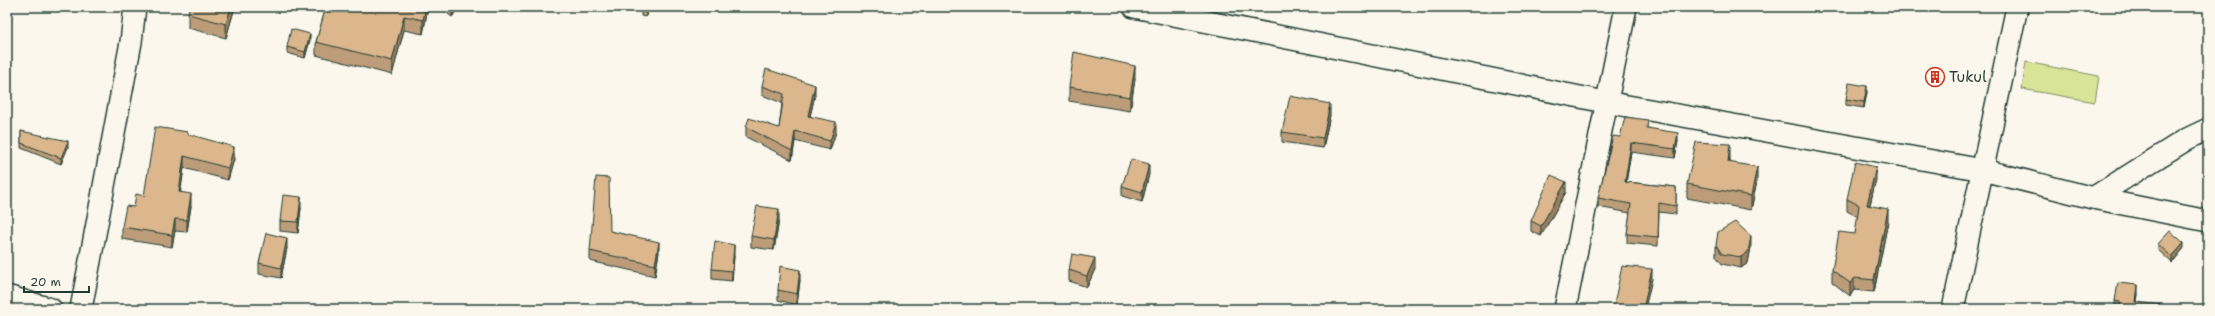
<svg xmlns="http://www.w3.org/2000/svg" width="2215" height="316" viewBox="0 0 2215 316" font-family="'Shantell Sans',sans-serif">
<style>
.green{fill:#d8e497;stroke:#7c9066}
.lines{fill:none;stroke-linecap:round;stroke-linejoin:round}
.street-casing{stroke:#1f3d34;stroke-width:24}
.street{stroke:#fbf7ec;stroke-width:21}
.wall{fill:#bd9d79;stroke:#1f3d34}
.shaded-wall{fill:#9a8063;stroke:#1f3d34}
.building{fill:#dcb78d;stroke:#1f3d34}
.labels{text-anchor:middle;stroke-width:3;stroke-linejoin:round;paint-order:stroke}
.poi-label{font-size:15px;fill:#1f3d34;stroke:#fbf7ec;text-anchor:start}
</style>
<rect width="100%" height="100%" fill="#fbf7ec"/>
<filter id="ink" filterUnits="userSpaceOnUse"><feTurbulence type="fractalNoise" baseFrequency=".025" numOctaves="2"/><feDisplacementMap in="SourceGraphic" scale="8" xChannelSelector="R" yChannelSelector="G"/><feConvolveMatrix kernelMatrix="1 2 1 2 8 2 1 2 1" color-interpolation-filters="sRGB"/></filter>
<g filter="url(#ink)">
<path class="green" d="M 2026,62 L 2099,76 L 2095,102 L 2022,89 Z"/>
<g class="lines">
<defs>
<g id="street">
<path d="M 1134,7 L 1605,102 L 1983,170 L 2093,198 L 2208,221"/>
<path d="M 2093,198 L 2187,139 L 2208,129"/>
<path d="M 7,296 L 51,309"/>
<path d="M 81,309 L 131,42 L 135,7"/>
<path d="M 1565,309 L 1626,7"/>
<path d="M 1953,309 L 2017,7"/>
</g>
</defs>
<use href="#street" class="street-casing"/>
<use href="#street" class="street"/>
</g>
<g class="wall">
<path d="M 235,7 L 226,38 L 188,28 L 188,14 Z"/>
<path d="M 326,7 L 428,7 L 423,34 L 404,30 L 392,75 L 316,55 L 316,42 Z"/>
<path d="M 439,7 L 459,7 L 452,17 Z"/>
<path d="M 641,7 L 648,7 L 646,17 L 641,16 Z"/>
<path d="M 310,40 L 305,58 L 287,53 L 287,47 Z"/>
<path d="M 1135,79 L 1130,111 L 1069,101 L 1069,87 Z"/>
<path d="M 762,86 L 815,95 L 810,116 L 836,132 L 830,150 L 795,141 L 792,160 L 746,137 L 746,127 L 779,128 L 782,103 L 762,95 Z"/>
<path d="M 1867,92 L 1864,108 L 1846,105 L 1846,99 Z"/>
<path d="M 1330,115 L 1323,148 L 1282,142 L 1282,132 Z"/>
<path d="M 1648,128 L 1678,141 L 1675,158 L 1631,152 L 1626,182 L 1676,187 L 1676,214 L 1659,212 L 1658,246 L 1627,243 L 1627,234 L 1630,213 L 1598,207 L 1598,198 L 1620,137 Z"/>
<path d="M 21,131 L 68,147 L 61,164 L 21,148 Z"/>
<path d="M 188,134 L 234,159 L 228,180 L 184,168 L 180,192 L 191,206 L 187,232 L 175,231 L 172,247 L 122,239 L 122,227 L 134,207 L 144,196 Z"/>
<path d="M 1730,158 L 1730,162 L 1757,181 L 1751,210 L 1687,198 L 1687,184 Z"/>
<path d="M 1149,174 L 1142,202 L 1122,196 L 1122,186 Z"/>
<path d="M 1876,179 L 1870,205 L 1888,221 L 1874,292 L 1854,290 L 1850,296 L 1832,282 L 1832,270 L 1855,234 L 1858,217 L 1847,211 L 1847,199 Z"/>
<path d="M 1566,192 L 1541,236 L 1531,231 L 1531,221 Z"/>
<path d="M 301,208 L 298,233 L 280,231 L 280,221 Z"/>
<path d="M 779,220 L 774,250 L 751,247 L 751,236 Z"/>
<path d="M 610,231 L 659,252 L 655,276 L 590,261 L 590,251 Z"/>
<path d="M 2158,244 L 2184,248 L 2172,263 L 2158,250 Z"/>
<path d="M 1716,245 L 1751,247 L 1748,263 L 1741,268 L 1722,264 L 1716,256 Z"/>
<path d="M 287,248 L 281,278 L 259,274 L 259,263 Z"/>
<path d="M 734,256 L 732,281 L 712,279 L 712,269 Z"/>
<path d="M 1095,269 L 1087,287 L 1069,281 L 1069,270 Z"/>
<path d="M 800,280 L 797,305 L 778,300 L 778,290 Z"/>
<path d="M 2138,294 L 2137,302 L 2163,309 L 2115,309 L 2115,301 Z"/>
</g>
<g class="shaded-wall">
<path d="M 231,7 L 235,7 L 226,38 L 226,24 Z"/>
<path d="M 426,7 L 428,7 L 423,34 L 423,20 Z"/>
<path d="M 455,7 L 459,7 L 452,17 L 452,11 Z"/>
<path d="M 646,7 L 648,7 L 646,17 Z"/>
<path d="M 404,16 L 404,30 L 392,75 L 392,61 Z"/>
<path d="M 310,34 L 310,40 L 305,58 L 305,52 Z"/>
<path d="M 1135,66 L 1135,79 L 1130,111 L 1130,97 Z"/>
<path d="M 815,85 L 815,95 L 808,125 L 808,116 Z"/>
<path d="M 1867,86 L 1867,92 L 1864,108 L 1864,102 Z"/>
<path d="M 1330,104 L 1330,115 L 1323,148 L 1323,138 Z"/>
<path d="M 836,122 L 836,132 L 830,150 L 830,141 Z"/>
<path d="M 795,131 L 795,141 L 792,160 L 792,151 Z"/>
<path d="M 1678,133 L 1678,141 L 1675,158 L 1675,149 Z"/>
<path d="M 68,141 L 68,147 L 61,164 L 61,158 Z"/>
<path d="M 1631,143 L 1631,152 L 1625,190 L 1625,182 Z"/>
<path d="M 1730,144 L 1730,158 L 1728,176 L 1728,162 Z"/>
<path d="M 234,147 L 234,159 L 228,180 L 228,168 Z"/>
<path d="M 184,156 L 184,168 L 179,204 L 179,192 Z"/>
<path d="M 1149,164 L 1149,174 L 1142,202 L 1142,192 Z"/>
<path d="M 1757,167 L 1757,181 L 1751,210 L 1751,196 Z"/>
<path d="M 1876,167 L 1876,179 L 1867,217 L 1867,205 Z"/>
<path d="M 1566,182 L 1566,192 L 1541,236 L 1541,226 Z"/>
<path d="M 191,194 L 191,206 L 187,232 L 187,220 Z"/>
<path d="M 301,197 L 301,208 L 298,233 L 298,222 Z"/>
<path d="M 779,209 L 779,220 L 774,250 L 774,240 Z"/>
<path d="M 1888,209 L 1888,221 L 1874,292 L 1874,280 Z"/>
<path d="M 175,219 L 175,231 L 172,247 L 172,235 Z"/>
<path d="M 1751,236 L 1751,247 L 1748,263 L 1741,268 L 1741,257 Z"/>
<path d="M 287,238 L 287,248 L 281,278 L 281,268 Z"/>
<path d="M 659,242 L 659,252 L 655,276 L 655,265 Z"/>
<path d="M 2184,243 L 2184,248 L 2172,263 L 2172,257 Z"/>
<path d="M 734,245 L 734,256 L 732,281 L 732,271 Z"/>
<path d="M 1095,258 L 1095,269 L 1087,287 L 1087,276 Z"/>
<path d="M 1652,269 L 1652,279 L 1645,309 L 1643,309 Z"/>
<path d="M 800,270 L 800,280 L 797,305 L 797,294 Z"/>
<path d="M 1854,278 L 1854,290 L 1850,296 L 1850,283 Z"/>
<path d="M 2138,285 L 2138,294 L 2136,309 L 2136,302 Z"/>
</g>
<g class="building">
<path d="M 189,7 L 231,7 L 226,24 L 188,14 Z"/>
<path d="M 326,7 L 426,7 L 423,20 L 404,16 L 392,61 L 316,42 Z"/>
<path d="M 446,7 L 455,7 L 452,11 Z"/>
<path d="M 291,29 L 310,34 L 305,52 L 287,47 Z"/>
<path d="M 1074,52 L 1135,66 L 1130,97 L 1069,87 Z"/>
<path d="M 766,69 L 815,85 L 808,116 L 836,122 L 830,141 L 795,131 L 792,151 L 746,127 L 749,118 L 779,128 L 784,94 L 762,86 Z"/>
<path d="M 1849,83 L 1867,86 L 1864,102 L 1846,99 Z"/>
<path d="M 1290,96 L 1330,104 L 1323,138 L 1282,132 Z"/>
<path d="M 1625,117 L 1648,120 L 1647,128 L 1678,133 L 1675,149 L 1631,143 L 1625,182 L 1676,187 L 1676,206 L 1659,203 L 1658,237 L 1627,234 L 1631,204 L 1598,198 L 1613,136 L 1620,137 Z"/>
<path d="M 155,127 L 188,132 L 188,134 L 234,147 L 228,168 L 184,156 L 179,192 L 191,194 L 187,220 L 175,219 L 172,235 L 122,227 L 126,206 L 134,207 L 136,194 L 144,196 Z"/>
<path d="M 21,131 L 68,141 L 61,158 L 21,143 Z"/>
<path d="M 1696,142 L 1730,144 L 1728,162 L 1757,167 L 1751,196 L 1687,184 Z"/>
<path d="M 1131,159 L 1149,164 L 1142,192 L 1122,186 Z"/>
<path d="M 1855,162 L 1876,167 L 1867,205 L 1888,209 L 1874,280 L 1854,278 L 1850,283 L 1832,270 L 1839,232 L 1855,234 L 1859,205 L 1847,199 Z"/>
<path d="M 1551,175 L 1566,182 L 1541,226 L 1531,221 Z"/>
<path d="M 596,177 L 609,178 L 610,231 L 659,242 L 655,265 L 590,251 Z"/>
<path d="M 283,195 L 301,197 L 298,222 L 280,221 Z"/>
<path d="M 757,206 L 779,209 L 774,240 L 751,236 Z"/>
<path d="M 1735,222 L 1751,236 L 1748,252 L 1741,257 L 1722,254 L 1716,245 L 1718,232 Z"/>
<path d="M 2170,231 L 2184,243 L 2172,257 L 2158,244 Z"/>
<path d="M 266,233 L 287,238 L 281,268 L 259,263 Z"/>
<path d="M 715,241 L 734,245 L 732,271 L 712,269 Z"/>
<path d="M 1072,254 L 1095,258 L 1087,276 L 1069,270 Z"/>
<path d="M 780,266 L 800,270 L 797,294 L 778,290 Z"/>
<path d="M 1622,266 L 1652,269 L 1643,309 L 1613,309 Z"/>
<path d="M 2118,283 L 2138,285 L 2136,302 L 2163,305 L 2162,309 L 2120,309 L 2120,302 L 2115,301 Z"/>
</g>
</g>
<defs>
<symbol id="building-ring" viewBox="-11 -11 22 22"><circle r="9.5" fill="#fbf7ec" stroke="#c8321e" stroke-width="1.5"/><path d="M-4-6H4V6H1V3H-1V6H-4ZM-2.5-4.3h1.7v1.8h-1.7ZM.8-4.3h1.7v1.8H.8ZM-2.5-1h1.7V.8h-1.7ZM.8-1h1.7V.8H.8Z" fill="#c8321e"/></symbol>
</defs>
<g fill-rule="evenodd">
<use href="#building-ring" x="1924" y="66" width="22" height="22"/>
</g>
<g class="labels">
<g class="poi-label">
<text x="1949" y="82">Tukul</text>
</g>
</g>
<rect width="2215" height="316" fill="none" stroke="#fbf7ec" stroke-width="24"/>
<rect x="12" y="12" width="2191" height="292" fill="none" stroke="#1f3d34" stroke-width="1.5" filter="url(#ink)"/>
<path d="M24 286v6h65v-6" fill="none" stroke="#1f3d34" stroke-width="2"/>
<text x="30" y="286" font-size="12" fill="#1f3d34" stroke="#fbf7ec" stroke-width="3" paint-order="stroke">20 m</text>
</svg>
